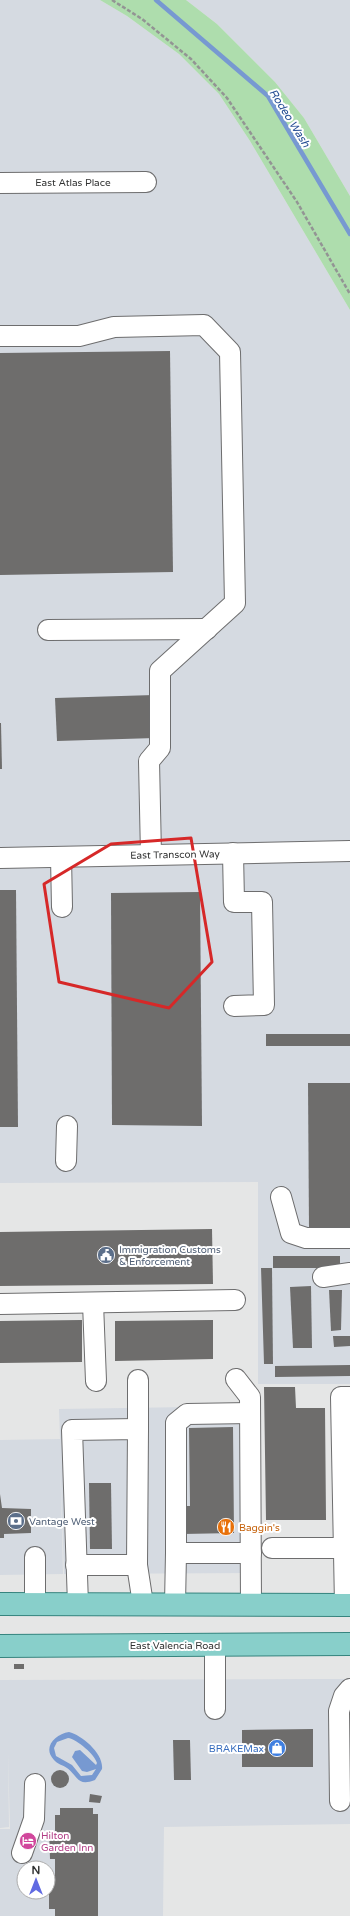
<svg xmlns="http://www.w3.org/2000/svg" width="350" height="1916" viewBox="0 0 350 1916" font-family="'Varela Round',sans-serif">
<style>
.built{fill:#d5dae1;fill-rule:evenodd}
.green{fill:#aeddad}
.water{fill:#7799d1;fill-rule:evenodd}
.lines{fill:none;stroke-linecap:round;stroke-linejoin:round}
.stream{stroke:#7799d1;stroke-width:4.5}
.building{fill:#6e6d6c}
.minor-casing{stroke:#6d6d6e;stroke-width:22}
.major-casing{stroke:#36847e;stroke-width:24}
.path{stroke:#939494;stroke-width:2.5;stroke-dasharray:4 2;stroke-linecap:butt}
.minor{stroke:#fff;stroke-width:20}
.major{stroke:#88cfca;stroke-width:22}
.marked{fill:none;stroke:#d62828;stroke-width:3;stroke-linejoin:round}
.labels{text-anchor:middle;stroke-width:4;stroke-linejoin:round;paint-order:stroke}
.street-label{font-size:10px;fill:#323333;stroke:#fff}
.service-label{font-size:10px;fill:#4e5e75;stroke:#fff;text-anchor:start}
.food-label{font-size:10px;fill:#c56008;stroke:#fff;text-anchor:start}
.shop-label{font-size:10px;fill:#366cbe;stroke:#fff;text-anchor:end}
.hotel-label{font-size:10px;fill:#b23c85;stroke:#fff;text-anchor:start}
.water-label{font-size:11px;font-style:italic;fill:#274f94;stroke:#fff}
</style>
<rect width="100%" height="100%" fill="#e5e6e6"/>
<g class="built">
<path d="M 0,0 L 100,0 L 127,16 L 179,54 L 219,94 L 250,141 L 350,310 L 350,1384 L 258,1384 L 258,1182 L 0,1183 Z"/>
<path d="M 186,0 L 350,0 L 350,196 L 304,118 L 275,82 L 217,24 Z"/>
<path d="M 260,1406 L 261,1573 L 64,1574 L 60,1454 L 63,1574 L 0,1575 L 0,1440 L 60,1439 L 59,1409 Z"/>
<path d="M 317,1679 L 350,1679 L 350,1824 L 164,1827 L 163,1916 L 0,1916 L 0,1829 L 10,1829 L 8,1752 L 9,1827 L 0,1828 L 0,1680 ZM 24,1868 L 48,1868 L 48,1892 L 24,1892 Z"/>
</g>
<path class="green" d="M 100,0 L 186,0 L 217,24 L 275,82 L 304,118 L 350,196 L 350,310 L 250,141 L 219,94 L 179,54 L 127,16 Z"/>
<path class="water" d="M 69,1732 C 82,1735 104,1754 102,1769 L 95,1780 C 77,1787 78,1776 67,1768 C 63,1765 57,1764 54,1760 C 42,1748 55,1734 69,1732 ZM 68,1738 C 77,1739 95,1755 97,1763 L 96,1765 L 80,1750 L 75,1751 L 72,1757 L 82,1771 L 87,1772 L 96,1769 L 92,1775 L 81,1776 L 72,1765 L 56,1756 L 54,1748 L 57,1742 Z"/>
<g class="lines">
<path class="stream" d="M 156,0 L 268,96 L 350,234"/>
</g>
<g class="building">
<path d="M 170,351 L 173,572 L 0,575 L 0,353 Z"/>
<path d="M 154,695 L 155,738 L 57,741 L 55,698 Z"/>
<path d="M 0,723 L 1,723 L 2,769 L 0,769 Z"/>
<path d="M 0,890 L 16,890 L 18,1127 L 0,1127 Z"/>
<path d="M 200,892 L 202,1126 L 112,1125 L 111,893 Z"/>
<rect x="266" y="1034" width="84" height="12"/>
<path d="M 308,1083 L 350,1083 L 350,1229 L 309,1229 Z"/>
<path d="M 212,1229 L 213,1284 L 0,1286 L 0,1232 Z"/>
<rect x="273" y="1256" width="67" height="12"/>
<path d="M 261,1268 L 272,1268 L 273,1364 L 264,1364 Z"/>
<path d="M 311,1286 L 312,1348 L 293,1348 L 290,1287 Z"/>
<path d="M 329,1290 L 342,1290 L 341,1330 L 331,1331 Z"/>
<path d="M 82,1320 L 82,1362 L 0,1363 L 0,1321 Z"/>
<path d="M 213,1320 L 213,1359 L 115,1361 L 115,1321 Z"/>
<path d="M 333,1336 L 350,1336 L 350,1346 L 334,1347 Z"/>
<path d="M 350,1365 L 350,1376 L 275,1377 L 275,1366 Z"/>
<path d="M 264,1387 L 295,1387 L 296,1408 L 325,1408 L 326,1520 L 266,1520 Z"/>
<path d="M 233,1427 L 234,1533 L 183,1534 L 183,1506 L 190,1506 L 189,1428 Z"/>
<path d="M 89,1483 L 111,1483 L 112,1549 L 90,1549 Z"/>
<path d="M 0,1494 L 2,1508 L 31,1509 L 31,1533 L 4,1534 L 4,1538 L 0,1538 Z"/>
<rect x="14" y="1664" width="10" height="5"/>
<path d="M 313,1729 L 313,1767 L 242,1767 L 242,1730 Z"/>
<path d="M 173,1740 L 190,1740 L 191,1780 L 174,1780 Z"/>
<circle cx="60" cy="1779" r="9"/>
<path d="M 90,1794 L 102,1796 L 100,1803 L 89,1802 Z"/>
<path d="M 60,1808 L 93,1808 L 93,1814 L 98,1814 L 98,1916 L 55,1916 L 55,1909 L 49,1909 L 49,1880 L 55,1880 L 55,1859 L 50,1859 L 49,1831 L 55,1831 L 55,1815 L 60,1815 Z"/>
</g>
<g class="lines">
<defs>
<g id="minor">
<path d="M 0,183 L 146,182"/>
<path d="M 0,336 L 79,336 L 114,327 L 204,325 L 230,352 L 235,603 L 160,671 L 160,748 L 149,761 L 151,855"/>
<path d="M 48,630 L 207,629"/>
<path d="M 233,853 L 234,902 L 262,902 L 264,1005 L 234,1006"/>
<path d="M 61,857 L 62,907"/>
<path d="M 0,858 L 350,851"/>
<path d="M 66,1161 L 67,1126"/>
<path d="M 281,1197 L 291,1233 L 306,1238 L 350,1238"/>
<path d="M 323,1277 L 350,1273"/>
<path d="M 93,1303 L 96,1381"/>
<path d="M 0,1304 L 235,1300"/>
<path d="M 236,1379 L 250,1397 L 251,1604"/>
<path d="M 138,1380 L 138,1429"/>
<path d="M 272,1548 L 344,1548"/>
<path d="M 176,1553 L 176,1423 L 187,1414 L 250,1413"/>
<path d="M 76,1565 L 137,1565"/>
<path d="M 35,1604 L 35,1557"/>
<path d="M 78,1604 L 72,1430 L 138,1429 L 137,1565 L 143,1604"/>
<path d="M 175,1604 L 176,1553 L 251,1553"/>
<path d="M 345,1605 L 341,1397 L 350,1397"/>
<path d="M 215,1645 L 215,1709"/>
<path d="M 340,1801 L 339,1711 L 344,1696 L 350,1689"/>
<path d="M 22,1853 L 34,1819 L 35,1784"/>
</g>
<g id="major">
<path d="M 0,1604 L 350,1605"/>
<path d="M 0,1646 L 350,1644"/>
</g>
</defs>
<use href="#minor" class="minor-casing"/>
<use href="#major" class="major-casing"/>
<path class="path" d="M 112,0 L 142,19 L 191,59 L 227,98 L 297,202 L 350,294"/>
<use href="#minor" class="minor"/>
<use href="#major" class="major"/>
</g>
<path class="marked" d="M 191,838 L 212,962 L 169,1008 L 59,982 L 44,884 L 111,844 Z"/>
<defs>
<symbol id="civic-disc" viewBox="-11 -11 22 22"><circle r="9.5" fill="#5c6f8a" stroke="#fff"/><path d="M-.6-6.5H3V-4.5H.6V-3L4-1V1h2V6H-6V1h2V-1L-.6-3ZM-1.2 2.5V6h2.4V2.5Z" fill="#fff"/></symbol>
<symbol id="bank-disc" viewBox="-11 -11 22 22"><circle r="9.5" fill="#5c6f8a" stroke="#fff"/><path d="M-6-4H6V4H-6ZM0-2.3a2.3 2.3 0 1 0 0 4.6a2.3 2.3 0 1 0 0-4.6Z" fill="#fff"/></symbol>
<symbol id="restaurant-disc" viewBox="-11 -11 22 22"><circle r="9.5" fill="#e8710a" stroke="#fff"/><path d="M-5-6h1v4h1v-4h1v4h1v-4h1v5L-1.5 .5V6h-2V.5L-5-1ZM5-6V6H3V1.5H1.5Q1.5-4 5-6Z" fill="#fff"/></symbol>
<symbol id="shop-disc" viewBox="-11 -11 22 22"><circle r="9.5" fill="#3f7fe0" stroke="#fff"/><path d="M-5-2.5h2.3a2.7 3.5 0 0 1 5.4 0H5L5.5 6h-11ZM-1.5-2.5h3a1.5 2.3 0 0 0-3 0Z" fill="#fff"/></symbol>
<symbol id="hotel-disc" viewBox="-11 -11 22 22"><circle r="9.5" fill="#d1479c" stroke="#fff"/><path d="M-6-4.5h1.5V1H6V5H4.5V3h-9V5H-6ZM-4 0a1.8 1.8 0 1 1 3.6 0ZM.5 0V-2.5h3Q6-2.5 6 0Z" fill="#fff"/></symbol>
</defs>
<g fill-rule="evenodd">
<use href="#civic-disc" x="96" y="1245" width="20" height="20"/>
<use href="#bank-disc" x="6" y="1511" width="20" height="20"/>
<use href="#restaurant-disc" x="216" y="1517" width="20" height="20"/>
<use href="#shop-disc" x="267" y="1738" width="20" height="20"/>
<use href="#hotel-disc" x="18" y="1831" width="20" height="20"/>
</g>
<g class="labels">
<g class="street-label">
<text x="73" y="186">East Atlas Place</text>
<text transform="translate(175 854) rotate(-1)" y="4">East Transcon Way</text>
<text x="175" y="1649">East Valencia Road</text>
</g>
<g class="service-label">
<text x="119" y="1253">Immigration Customs<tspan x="119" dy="12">&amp; Enforcement</tspan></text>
<text x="29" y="1525">Vantage West</text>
</g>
<g class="food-label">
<text x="239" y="1531">Baggin's</text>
</g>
<g class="shop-label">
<text x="264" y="1752">BRAKEMax</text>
</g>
<g class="hotel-label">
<text x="41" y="1839">Hilton<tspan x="41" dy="12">Garden Inn</tspan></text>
</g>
<g class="water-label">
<text transform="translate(290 118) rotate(58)" y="4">Rodeo Wash</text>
</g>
</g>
<g transform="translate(36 1880)"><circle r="19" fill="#ffffff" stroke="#adadad"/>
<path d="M0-3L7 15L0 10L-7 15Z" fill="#606ae2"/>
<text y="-6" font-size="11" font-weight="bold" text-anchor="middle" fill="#323333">N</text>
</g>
</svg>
